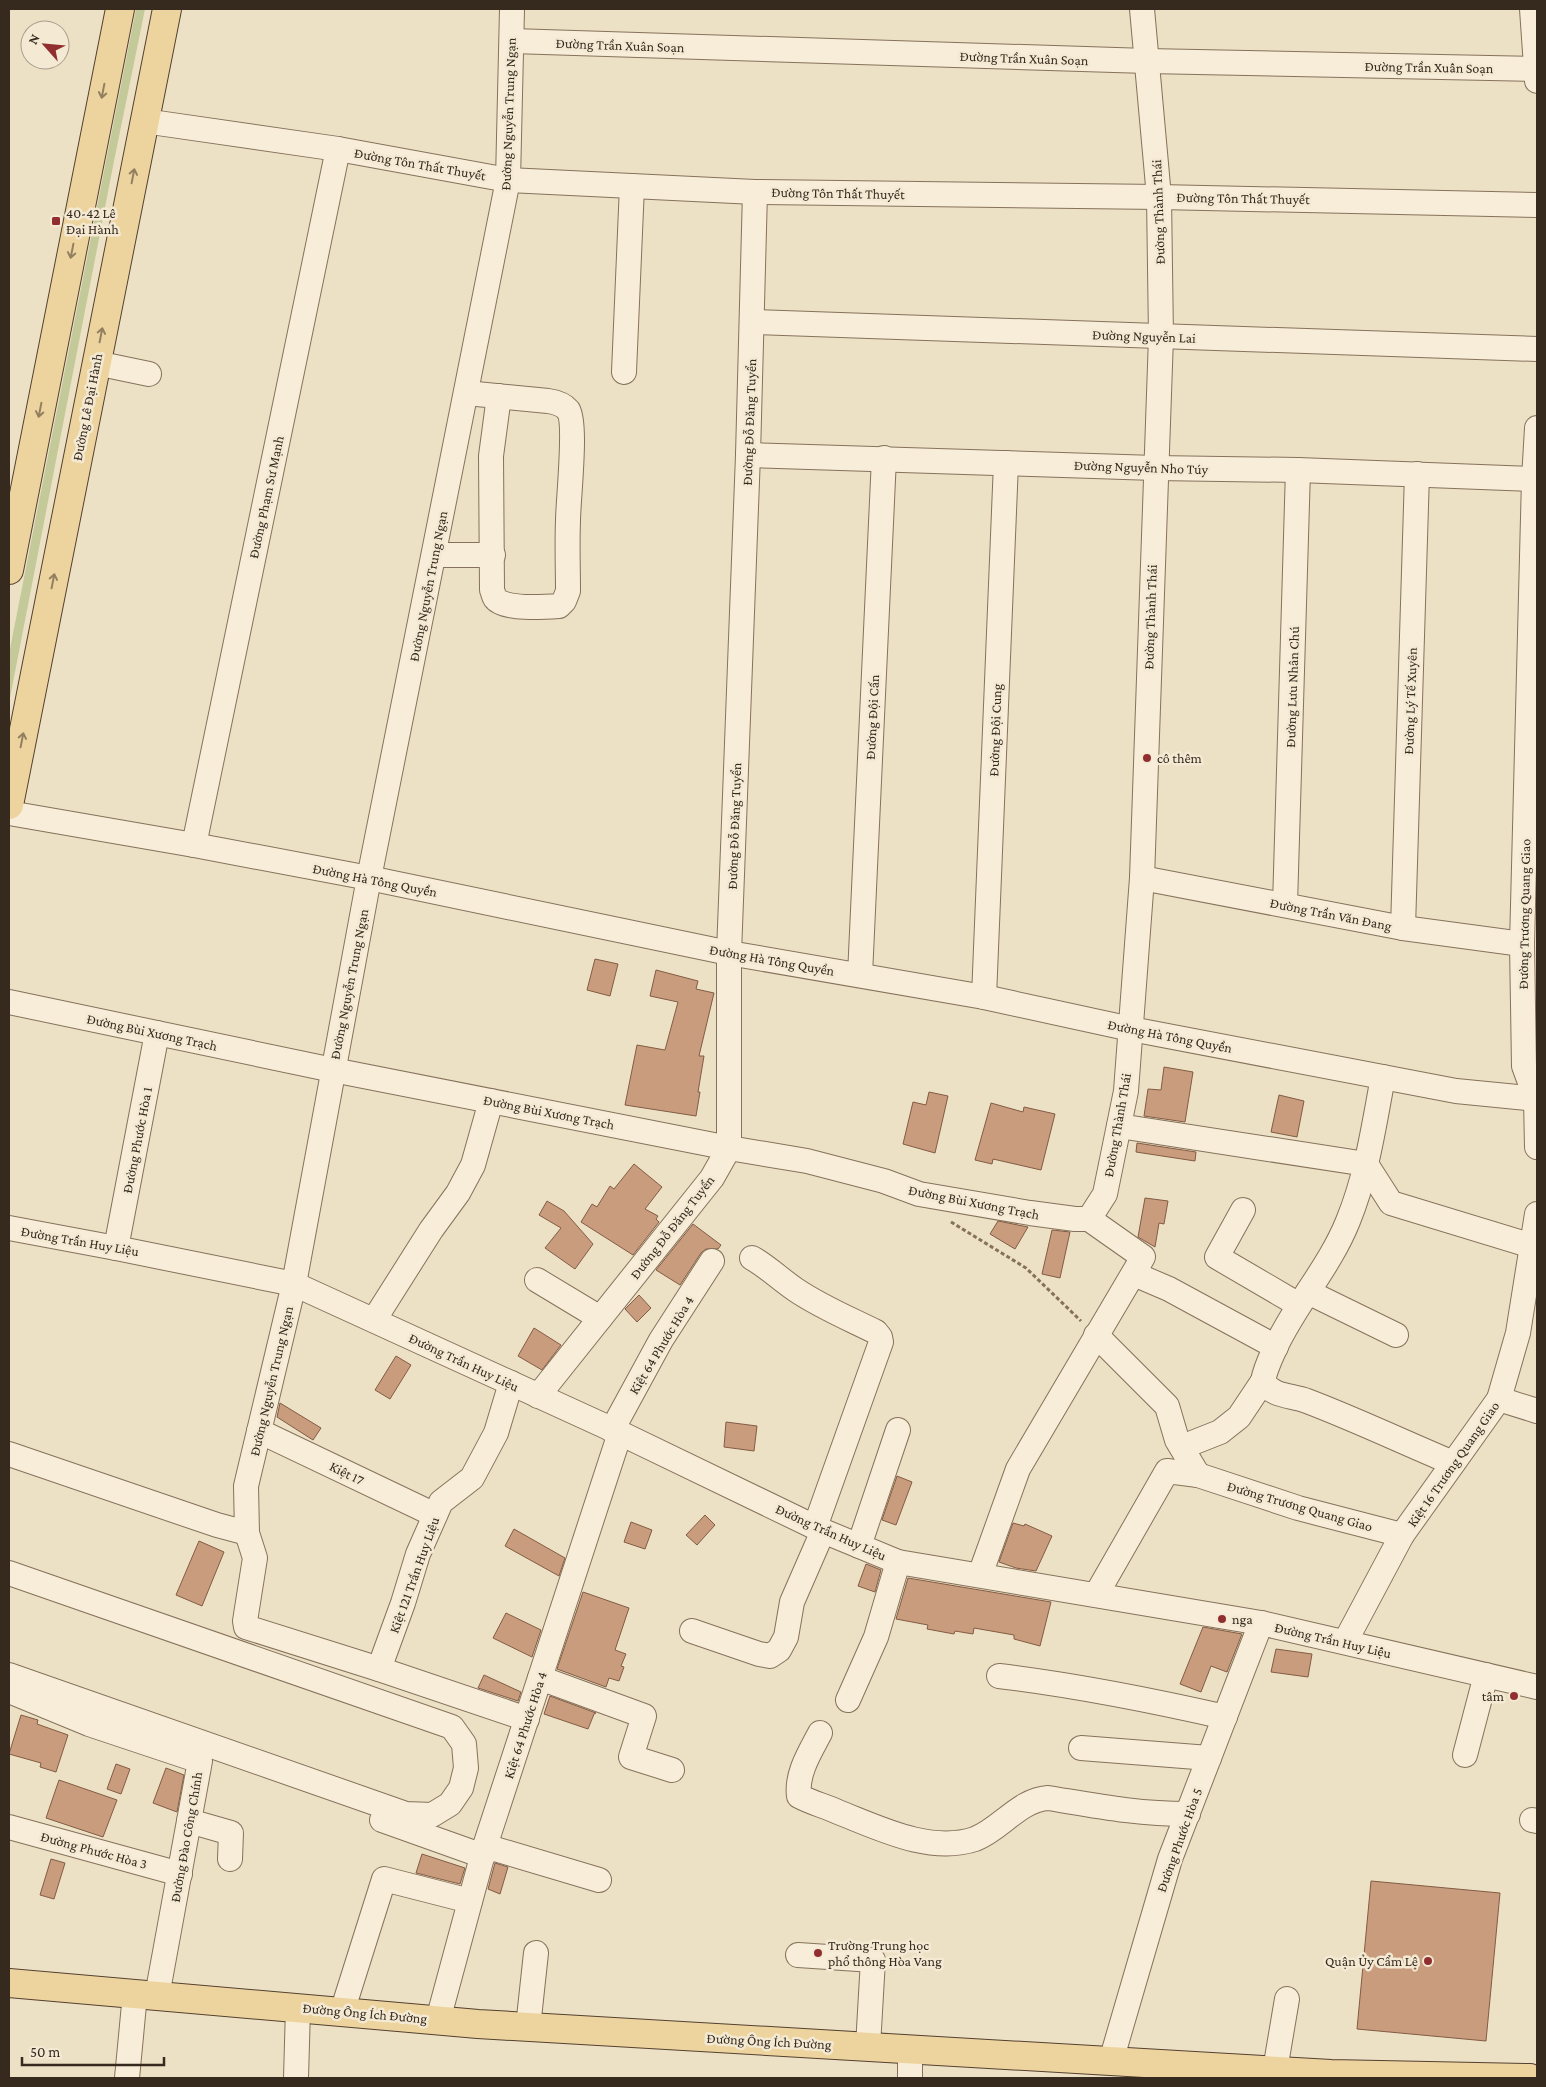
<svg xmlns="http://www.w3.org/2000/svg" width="1546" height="2087" viewBox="0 0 1546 2087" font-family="'Crimson Pro',serif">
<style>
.green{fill:#c4c999}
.building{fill:#c89c7d;stroke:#835c43}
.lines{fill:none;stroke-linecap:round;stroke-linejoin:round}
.minor-casing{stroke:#86725c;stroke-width:26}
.major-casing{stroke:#544030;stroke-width:30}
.path{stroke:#86725c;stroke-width:3;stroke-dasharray:4 2.5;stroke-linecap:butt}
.minor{stroke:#f7edd8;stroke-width:24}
.major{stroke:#edd49f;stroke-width:28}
.oneway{stroke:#927f5f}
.poi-dot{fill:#912f30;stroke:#f4ead4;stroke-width:2}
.labels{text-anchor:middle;stroke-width:5;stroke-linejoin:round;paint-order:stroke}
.street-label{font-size:14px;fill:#362a1f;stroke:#f4ead4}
.poi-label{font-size:14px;fill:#362a1f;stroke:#f4ead4;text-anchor:start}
</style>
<rect width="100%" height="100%" fill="#ece0c5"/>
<path class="green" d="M 136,9 L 145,9 L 114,161 L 9,703 L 9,654 Z"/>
<g class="building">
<path d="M 595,959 L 618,964 L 610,996 L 587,990 Z"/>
<path d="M 656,970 L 698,981 L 696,989 L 714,993 L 699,1056 L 704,1056 L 698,1092 L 700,1092 L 696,1116 L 625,1105 L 637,1045 L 665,1050 L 678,1002 L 650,996 Z"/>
<path d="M 1164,1067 L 1193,1072 L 1185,1122 L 1144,1116 L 1148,1089 L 1161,1090 Z"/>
<path d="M 929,1092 L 948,1096 L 935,1153 L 903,1144 L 913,1102 L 926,1105 Z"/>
<path d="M 1279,1095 L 1304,1101 L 1297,1137 L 1271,1132 Z"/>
<path d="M 991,1103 L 1023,1112 L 1024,1107 L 1055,1114 L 1041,1170 L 993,1159 L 992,1164 L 975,1160 Z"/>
<path d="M 1137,1143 L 1196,1152 L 1195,1161 L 1136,1152 Z"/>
<path d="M 634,1164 L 662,1187 L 645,1209 L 658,1216 L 656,1219 L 659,1222 L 633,1255 L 581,1222 L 592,1204 L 597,1207 L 610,1186 L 614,1189 Z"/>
<path d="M 1145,1198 L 1168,1201 L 1164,1224 L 1159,1223 L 1155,1247 L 1138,1237 Z"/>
<path d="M 547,1201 L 564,1211 L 593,1244 L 575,1269 L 545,1248 L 561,1228 L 539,1215 Z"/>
<path d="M 998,1221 L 1028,1227 L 1015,1249 L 990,1234 Z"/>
<path d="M 693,1224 L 721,1245 L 718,1249 L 706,1249 L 701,1253 L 680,1285 L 656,1270 Z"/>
<path d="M 1052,1230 L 1070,1232 L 1060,1278 L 1042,1274 Z"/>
<path d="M 639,1295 L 651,1308 L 637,1322 L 625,1309 Z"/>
<path d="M 534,1328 L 561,1345 L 542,1370 L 518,1356 Z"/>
<path d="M 396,1356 L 411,1365 L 390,1399 L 375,1390 Z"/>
<path d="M 280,1403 L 321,1428 L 313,1440 L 277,1417 Z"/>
<path d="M 726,1422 L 757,1426 L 754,1451 L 724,1447 Z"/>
<path d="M 897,1476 L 912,1482 L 896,1525 L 882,1520 Z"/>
<path d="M 705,1515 L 715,1525 L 697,1545 L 686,1535 Z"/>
<path d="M 631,1522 L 652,1530 L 645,1549 L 624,1542 Z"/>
<path d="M 1013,1523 L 1024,1526 L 1025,1524 L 1052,1536 L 1036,1571 L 1016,1568 L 999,1562 Z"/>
<path d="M 514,1529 L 565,1558 L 559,1576 L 505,1546 Z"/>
<path d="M 199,1541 L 224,1552 L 202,1606 L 176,1595 Z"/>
<path d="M 866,1564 L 881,1570 L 875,1592 L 858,1586 Z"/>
<path d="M 908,1578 L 1051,1602 L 1040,1646 L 1014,1639 L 1014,1635 L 974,1628 L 973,1634 L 955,1631 L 954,1634 L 927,1629 L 928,1625 L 896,1619 Z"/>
<path d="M 583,1592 L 629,1608 L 615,1650 L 626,1654 L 621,1666 L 624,1667 L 619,1681 L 609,1678 L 606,1687 L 557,1669 Z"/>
<path d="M 506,1613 L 541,1630 L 532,1657 L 493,1638 Z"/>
<path d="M 1203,1627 L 1242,1634 L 1227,1672 L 1211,1666 L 1201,1692 L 1180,1684 Z"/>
<path d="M 1276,1649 L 1312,1654 L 1308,1677 L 1271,1672 Z"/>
<path d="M 484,1675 L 521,1692 L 518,1701 L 478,1688 Z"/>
<path d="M 550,1696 L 596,1713 L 594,1714 L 588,1729 L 544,1714 Z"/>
<path d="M 21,1715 L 38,1720 L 37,1724 L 68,1735 L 56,1772 L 40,1767 L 41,1763 L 9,1754 Z"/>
<path d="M 116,1764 L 130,1769 L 121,1794 L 107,1789 Z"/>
<path d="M 166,1768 L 184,1775 L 177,1812 L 153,1803 Z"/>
<path d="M 59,1780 L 117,1800 L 103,1837 L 46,1818 Z"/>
<path d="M 422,1854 L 465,1868 L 460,1884 L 416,1873 Z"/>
<path d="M 51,1859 L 65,1863 L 54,1899 L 40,1895 Z"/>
<path d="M 495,1863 L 508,1867 L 500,1894 L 488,1889 Z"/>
<path d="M 1371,1881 L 1500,1893 L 1486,2041 L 1357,2029 Z"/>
</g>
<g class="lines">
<defs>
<g id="minor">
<path d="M 1532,9 L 1537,81"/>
<path d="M 512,41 L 1147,61 L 1537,69"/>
<path d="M 144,121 L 338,149 L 508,180 L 755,192 L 1159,197 L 1537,205"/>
<path d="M 752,322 L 1537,349"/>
<path d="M 96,363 L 149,374"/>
<path d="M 624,372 L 632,186"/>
<path d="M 466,393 L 548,401 C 555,402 563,404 568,410 C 577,423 568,501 568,521 C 567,545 568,568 568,591 L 564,601 L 559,606 C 545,607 503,610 495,598 C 494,597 493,592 492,590 L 491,456 L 499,396"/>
<path d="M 1537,428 L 1534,479 L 1522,944 L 1524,1066 L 1536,1099 L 1537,1147"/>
<path d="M 748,455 L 1155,468 L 1298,470 L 1534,479"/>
<path d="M 434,555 L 493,555"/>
<path d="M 9,813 L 194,845 L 369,878 L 729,953 L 984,997 L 1131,1029 L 1456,1091 L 1537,1099"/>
<path d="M 194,845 L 338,149"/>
<path d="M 1142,878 L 1403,928 L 1522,944"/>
<path d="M 1285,905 L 1298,470"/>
<path d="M 1403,928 L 1417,474"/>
<path d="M 860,975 L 884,458"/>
<path d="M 984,997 L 1006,463"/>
<path d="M 9,1002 L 333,1070 L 729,1148 L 807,1161 L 884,1181 L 919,1194 L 1030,1213 L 1075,1219 L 1089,1219"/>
<path d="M 1383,1077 C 1374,1125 1367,1175 1348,1221 C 1330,1266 1297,1302 1276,1346 C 1271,1357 1265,1369 1263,1381 C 1272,1397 1291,1395 1307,1401 C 1357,1420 1405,1443 1453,1463"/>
<path d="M 1119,1126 L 1366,1164 L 1391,1203 L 1532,1246"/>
<path d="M 1243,1210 L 1217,1257 L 1299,1305"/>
<path d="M 1089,1219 L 1105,1194 L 1126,1091 L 1142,878 L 1161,337 L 1159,197 L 1142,9"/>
<path d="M 9,1228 L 116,1248 L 294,1284 L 620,1433 L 823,1531 L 898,1562 L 1261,1623 L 1537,1687"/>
<path d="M 116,1248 L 157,1033"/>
<path d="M 752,1258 C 768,1267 781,1280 796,1290 C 821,1307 850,1319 876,1332 L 880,1337 L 881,1342 L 815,1527"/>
<path d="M 1134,1274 L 1169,1289 L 1276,1347"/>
<path d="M 537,1280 L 600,1318"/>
<path d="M 1308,1292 L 1396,1335"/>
<path d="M 374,1320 L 431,1230 L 458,1193 L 473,1165 L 491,1101"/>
<path d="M 1096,1335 L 1167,1406 L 1177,1440 L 1198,1475"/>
<path d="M 538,1396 L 712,1178 L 729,1148 L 729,953 L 748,455 L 755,192"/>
<path d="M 1499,1399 L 1537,1411"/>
<path d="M 612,1430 L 661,1340 L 712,1261"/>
<path d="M 259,1431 L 435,1515"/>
<path d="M 1182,1447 L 1220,1432 L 1239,1417 L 1263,1381"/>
<path d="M 9,1454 L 217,1525 L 247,1533 L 246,1486 L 294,1284 L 369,878 L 508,180 L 512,9"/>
<path d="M 247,1533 L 255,1558 L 245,1621 L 246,1627 L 379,1669 L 527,1719"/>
<path d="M 859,1546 L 898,1430"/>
<path d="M 9,1573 L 452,1727 L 464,1744 L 466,1768 L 461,1788 L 450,1804 L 432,1815 L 406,1814 L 9,1675"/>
<path d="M 980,1575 L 1018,1469 L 1143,1257 L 1089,1219"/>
<path d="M 1096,1595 L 1167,1471 L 1198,1475 L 1298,1508 L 1402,1535"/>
<path d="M 692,1631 L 759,1654 L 770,1656 L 779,1650 L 786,1637 L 792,1602 L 823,1531"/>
<path d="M 1345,1642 L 1402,1535 L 1499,1399 L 1518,1333 L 1537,1214"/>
<path d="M 379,1669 L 403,1603 L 418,1554 L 441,1502 L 472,1478 L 496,1433 L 511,1383"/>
<path d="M 999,1676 C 1074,1685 1150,1700 1225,1717"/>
<path d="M 540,1678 L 644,1716 L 631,1757 L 672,1770"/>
<path d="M 9,1691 L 89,1724 L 200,1761 L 157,1996"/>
<path d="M 848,1700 L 876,1637 L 898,1562"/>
<path d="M 820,1733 C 810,1752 796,1774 799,1796 C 812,1803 825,1806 838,1812 C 879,1828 930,1854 975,1839 C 1001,1829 1019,1800 1048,1798 C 1097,1806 1137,1814 1188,1814"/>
<path d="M 1081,1748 L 1209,1758"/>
<path d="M 1465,1755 L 1486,1675"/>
<path d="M 382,1820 L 483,1856"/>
<path d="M 1532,1820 L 1537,1821"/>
<path d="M 189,1821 L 231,1833 L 230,1859"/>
<path d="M 9,1827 L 180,1874"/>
<path d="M 485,1846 L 599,1880"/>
<path d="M 798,1955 L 873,1960 L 868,2046"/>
<path d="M 342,2012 L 384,1879 L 470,1901"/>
<path d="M 438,2020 L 485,1846 L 620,1433"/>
<path d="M 528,2027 L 536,1953"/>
<path d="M 1111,2061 L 1170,1859 L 1261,1623"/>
<path d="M 1275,2070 L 1287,1999"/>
<path d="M 127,2078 L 135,1994"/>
<path d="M 296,2078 L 298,2008"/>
<path d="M 910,2078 L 910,2049"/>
</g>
<g id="major">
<path d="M 9,570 L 120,9"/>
<path d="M 9,805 L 167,9"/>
<path d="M 9,1983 L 478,2024 L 1331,2074 L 1530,2078"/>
</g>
</defs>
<use href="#minor" class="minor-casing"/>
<use href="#major" class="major-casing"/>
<path class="path" d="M 951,1222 L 1026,1268 L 1081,1321"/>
<use href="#minor" class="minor"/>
<use href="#major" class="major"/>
</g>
<defs><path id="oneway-shaft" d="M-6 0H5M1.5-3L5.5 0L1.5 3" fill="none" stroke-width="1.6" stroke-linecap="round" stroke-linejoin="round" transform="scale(1.25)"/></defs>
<g class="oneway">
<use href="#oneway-shaft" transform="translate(103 91) rotate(101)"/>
<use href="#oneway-shaft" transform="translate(133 176) rotate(-79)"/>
<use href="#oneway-shaft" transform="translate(72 251) rotate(101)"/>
<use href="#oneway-shaft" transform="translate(101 335) rotate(-79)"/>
<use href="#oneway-shaft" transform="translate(40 410) rotate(101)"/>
<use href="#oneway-shaft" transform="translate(53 581) rotate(-79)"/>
<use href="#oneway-shaft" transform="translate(22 740) rotate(-79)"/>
</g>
<g class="poi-dot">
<rect x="51" y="216" width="10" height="10" rx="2.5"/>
<circle cx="1147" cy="758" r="5"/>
<circle cx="1222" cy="1619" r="5"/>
<circle cx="1514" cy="1696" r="5"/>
<circle cx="818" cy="1953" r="5"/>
<circle cx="1428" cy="1961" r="5"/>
</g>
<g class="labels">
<g class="street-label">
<text transform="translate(620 45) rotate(2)" y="5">Đường Trần Xuân Soạn</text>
<text transform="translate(1024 58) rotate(2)" y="5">Đường Trần Xuân Soạn</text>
<text transform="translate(1429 67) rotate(1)" y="5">Đường Trần Xuân Soạn</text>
<text transform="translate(508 114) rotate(-88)" y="5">Đường Nguyễn Trung Ngạn</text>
<text transform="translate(420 164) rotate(10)" y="5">Đường Tôn Thất Thuyết</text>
<text transform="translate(838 193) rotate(1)" y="5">Đường Tôn Thất Thuyết</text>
<text transform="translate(1243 198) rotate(1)" y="5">Đường Tôn Thất Thuyết</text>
<text transform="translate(1158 212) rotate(-92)" y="5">Đường Thành Thái</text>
<text transform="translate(1144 336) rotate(2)" y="5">Đường Nguyễn Lai</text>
<text transform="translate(87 407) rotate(-79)" y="5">Đường Lê Đại Hành</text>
<text transform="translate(749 422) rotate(-88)" y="5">Đường Đỗ Đăng Tuyển</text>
<text transform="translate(1141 467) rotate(2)" y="5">Đường Nguyễn Nho Túy</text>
<text transform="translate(266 497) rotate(-78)" y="5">Đường Phạm Sư Mạnh</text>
<text transform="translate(428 586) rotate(-79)" y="5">Đường Nguyễn Trung Ngạn</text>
<text transform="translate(1150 617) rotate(-88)" y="5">Đường Thành Thái</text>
<text transform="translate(1292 687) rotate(-88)" y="5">Đường Lưu Nhân Chú</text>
<text transform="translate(1410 701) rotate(-88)" y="5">Đường Lý Tế Xuyên</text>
<text transform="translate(872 717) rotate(-87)" y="5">Đường Đội Cấn</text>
<text transform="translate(995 730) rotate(-88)" y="5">Đường Đội Cung</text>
<text transform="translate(734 826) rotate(-88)" y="5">Đường Đỗ Đăng Tuyển</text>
<text transform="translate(375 880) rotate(11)" y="5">Đường Hà Tông Quyền</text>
<text transform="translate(1331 914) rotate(11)" y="5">Đường Trần Văn Đang</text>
<text transform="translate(1524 914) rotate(-89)" y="5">Đường Trương Quang Giao</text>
<text transform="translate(772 960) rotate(10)" y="5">Đường Hà Tông Quyền</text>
<text transform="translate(349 984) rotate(-79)" y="5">Đường Nguyễn Trung Ngạn</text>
<text transform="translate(152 1032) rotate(12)" y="5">Đường Bùi Xương Trạch</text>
<text transform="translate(1170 1036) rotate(11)" y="5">Đường Hà Tông Quyền</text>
<text transform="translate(549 1112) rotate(11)" y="5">Đường Bùi Xương Trạch</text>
<text transform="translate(1117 1125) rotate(-80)" y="5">Đường Thành Thái</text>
<text transform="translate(137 1140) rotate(-79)" y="5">Đường Phước Hòa 1</text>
<text transform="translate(974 1202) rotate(11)" y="5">Đường Bùi Xương Trạch</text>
<text transform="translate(672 1227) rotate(-52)" y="5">Đường Đỗ Đăng Tuyển</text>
<text transform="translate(80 1241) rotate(10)" y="5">Đường Trần Huy Liệu</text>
<text transform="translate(661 1345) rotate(-59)" y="5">Kiệt 64 Phước Hòa 4</text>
<text transform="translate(464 1362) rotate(25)" y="5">Đường Trần Huy Liệu</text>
<text transform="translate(271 1381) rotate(-77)" y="5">Đường Nguyễn Trung Ngạn</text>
<text transform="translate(1453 1464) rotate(-55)" y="5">Kiệt 16 Trương Quang Giao</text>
<text transform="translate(347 1473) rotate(26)" y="5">Kiệt 17</text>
<text transform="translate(1300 1506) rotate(16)" y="5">Đường Trương Quang Giao</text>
<text transform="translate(831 1532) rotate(24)" y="5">Đường Trần Huy Liệu</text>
<text transform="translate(414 1575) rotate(-70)" y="5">Kiệt 121 Trần Huy Liệu</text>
<text transform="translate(1333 1640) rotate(13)" y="5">Đường Trần Huy Liệu</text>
<text transform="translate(525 1725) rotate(-72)" y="5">Kiệt 64 Phước Hòa 4</text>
<text transform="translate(186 1837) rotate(-80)" y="5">Đường Đào Công Chính</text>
<text transform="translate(1179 1840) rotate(-70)" y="5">Đường Phước Hòa 5</text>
<text transform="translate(94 1850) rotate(15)" y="5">Đường Phước Hòa 3</text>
<text transform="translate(365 2013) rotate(5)" y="5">Đường Ông Ích Đường</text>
<text transform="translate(769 2041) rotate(3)" y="5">Đường Ông Ích Đường</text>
</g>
<g class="poi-label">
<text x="66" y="218">40-42 Lê<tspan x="66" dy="16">Đại Hành</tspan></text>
<text x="1157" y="763">cô thêm</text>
<text x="1232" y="1624">nga</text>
<text x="1504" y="1701" text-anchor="end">tâm</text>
<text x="828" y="1950">Trường Trung học<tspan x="828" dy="16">phổ thông Hòa Vang</tspan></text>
<text x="1418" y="1966" text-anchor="end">Quận Ủy Cẩm Lệ</text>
</g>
</g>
<rect width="1546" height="2087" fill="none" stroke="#362a1f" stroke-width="20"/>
<g transform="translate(45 45) rotate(297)"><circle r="24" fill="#f4ead4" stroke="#a89d8c"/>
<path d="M0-4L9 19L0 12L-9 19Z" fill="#912f30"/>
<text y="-8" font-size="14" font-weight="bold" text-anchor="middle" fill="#362a1f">N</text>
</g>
<path d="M22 2057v8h142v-8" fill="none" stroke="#362a1f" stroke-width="2.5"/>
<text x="30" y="2057" font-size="15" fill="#362a1f" stroke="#f4ead4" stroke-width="4" paint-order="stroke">50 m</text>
</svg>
